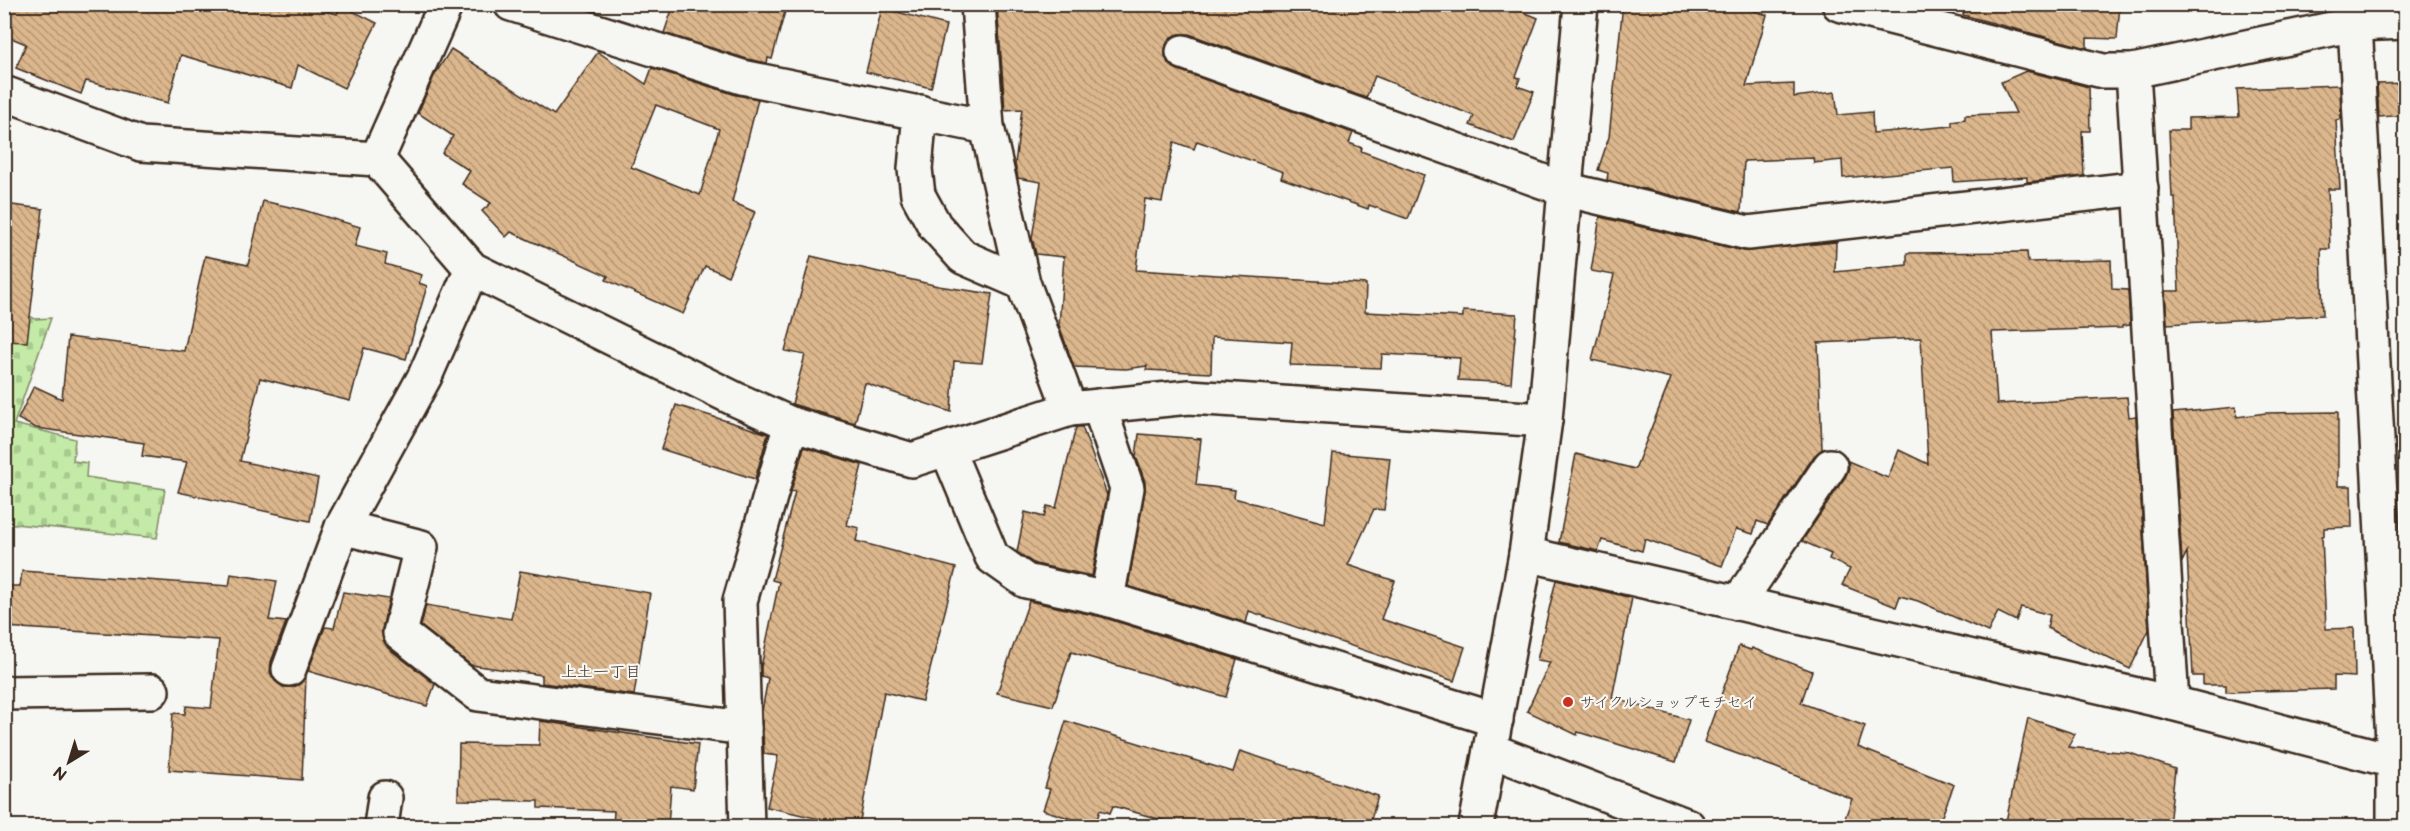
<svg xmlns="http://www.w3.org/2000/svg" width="2410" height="831" viewBox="0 0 2410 831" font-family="'Balsamiq Sans','Klee One',sans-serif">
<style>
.cemetery{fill:url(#cemetery-stones);stroke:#7f8a62;stroke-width:1.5}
.building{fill:url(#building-back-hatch);stroke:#3b2a1e;stroke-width:1.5;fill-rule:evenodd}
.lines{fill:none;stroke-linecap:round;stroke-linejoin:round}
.minor-casing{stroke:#3b2a1e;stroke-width:38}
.minor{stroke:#f6f6f2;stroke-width:33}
.poi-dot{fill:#c8321e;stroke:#f6f6f2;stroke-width:2}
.labels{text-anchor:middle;stroke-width:4.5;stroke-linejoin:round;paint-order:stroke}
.poi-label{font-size:15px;fill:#3b2a1e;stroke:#f6f6f2;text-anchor:start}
.neighbourhood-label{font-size:16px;fill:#3b2a1e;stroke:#f6f6f2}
</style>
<defs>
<pattern id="cemetery-stones" width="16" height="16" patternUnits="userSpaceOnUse" patternTransform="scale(1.5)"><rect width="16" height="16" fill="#c3eba7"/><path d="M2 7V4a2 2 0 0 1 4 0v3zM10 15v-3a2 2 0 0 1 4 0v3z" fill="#a8ca8f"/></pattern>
<pattern id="building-back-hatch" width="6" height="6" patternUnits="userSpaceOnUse" patternTransform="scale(1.5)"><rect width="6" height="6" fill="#dcb78d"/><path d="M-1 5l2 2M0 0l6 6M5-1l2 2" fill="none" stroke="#b49573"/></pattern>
</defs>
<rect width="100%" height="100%" fill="#f6f6f2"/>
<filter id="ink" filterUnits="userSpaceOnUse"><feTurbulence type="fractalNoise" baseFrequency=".0167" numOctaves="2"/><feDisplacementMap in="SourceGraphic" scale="12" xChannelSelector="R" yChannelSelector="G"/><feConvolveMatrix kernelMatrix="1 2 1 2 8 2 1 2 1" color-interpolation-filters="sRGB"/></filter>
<g filter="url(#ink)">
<path class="cemetery" d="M 4,312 L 26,314 L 35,319 L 51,318 L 14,424 L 75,439 L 73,461 L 87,463 L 86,477 L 165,489 L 157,538 L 5,523 Z"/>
<g class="building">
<path d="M 4,4 L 304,4 L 337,14 L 341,5 L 377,23 L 344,88 L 298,65 L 292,88 L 181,55 L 168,103 L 86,81 L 81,94 L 16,68 L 26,44 L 4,35 Z"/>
<path d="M 674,4 L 787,4 L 772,59 L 768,58 L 767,63 L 747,59 L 664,33 Z"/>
<path d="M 997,4 L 1504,4 L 1538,18 L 1516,77 L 1520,78 L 1517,86 L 1534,92 L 1514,142 L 1470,125 L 1474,116 L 1375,76 L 1366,98 L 1189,34 L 1180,34 L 1171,37 L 1166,45 L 1165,55 L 1168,64 L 1176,69 L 1353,133 L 1349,143 L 1362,148 L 1361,151 L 1424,175 L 1408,219 L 1369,205 L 1368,209 L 1281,178 L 1283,172 L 1197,141 L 1194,149 L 1174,142 L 1162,202 L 1145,199 L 1136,270 L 1366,284 L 1365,312 L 1463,317 L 1463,311 L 1517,314 L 1511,383 L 1458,380 L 1460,358 L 1382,354 L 1381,368 L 1290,365 L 1292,342 L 1212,337 L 1211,373 L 1146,370 L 1147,366 L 1126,369 L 1074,367 L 1059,325 L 1064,257 L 1036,254 L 1032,238 L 1041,182 L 1018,178 L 1015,164 L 1022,109 L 1005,110 Z"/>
<path d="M 1623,4 L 1734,4 L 1767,15 L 1746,86 L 1794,84 L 1794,97 L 1835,92 L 1838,115 L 1872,112 L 1873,133 L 1952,126 L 1952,121 L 1965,119 L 1965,115 L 2016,113 L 2001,82 L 2026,71 L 2089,87 L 2090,131 L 2082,131 L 2084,176 L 2027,182 L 2027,177 L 1954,182 L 1953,168 L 1843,178 L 1842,160 L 1814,163 L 1813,158 L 1744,161 L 1741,212 L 1607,180 L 1608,173 L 1598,170 L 1609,137 Z"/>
<path d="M 1965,4 L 2120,4 L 2117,39 L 2087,38 L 2087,48 L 1963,15 Z"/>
<path d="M 882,8 L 946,25 L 931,88 L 866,72 Z"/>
<path d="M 451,49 L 554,115 L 598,52 L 646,84 L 652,68 L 736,95 L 758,99 L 732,202 L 755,212 L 728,276 L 705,266 L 683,314 L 606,280 L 608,276 L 511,232 L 506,237 L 482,211 L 491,203 L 462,184 L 470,171 L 442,153 L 453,136 L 418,113 L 434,76 ZM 656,105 L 719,129 L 700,195 L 631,167 Z"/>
<path d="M 2406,83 L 2406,115 L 2379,117 L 2377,84 Z"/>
<path d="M 2340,85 L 2341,119 L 2336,120 L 2340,189 L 2328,189 L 2330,249 L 2321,249 L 2323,315 L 2167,324 L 2165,291 L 2179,291 L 2175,197 L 2172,197 L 2169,130 L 2188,130 L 2188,118 L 2239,117 L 2237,89 Z"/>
<path d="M 263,201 L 303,210 L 360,227 L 355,246 L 387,254 L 385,264 L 422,275 L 419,283 L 427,286 L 406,359 L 364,348 L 350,401 L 260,378 L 240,461 L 318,478 L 310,521 L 178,492 L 187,462 L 142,456 L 144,443 L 36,428 L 18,419 L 34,386 L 62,399 L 68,337 L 184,351 L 205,256 L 248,265 Z"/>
<path d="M 4,204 L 43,209 L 27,342 L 4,341 Z"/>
<path d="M 1600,217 L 1744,251 L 1836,242 L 1835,272 L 1907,265 L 1907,253 L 2027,252 L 2028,262 L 2111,260 L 2112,289 L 2128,290 L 2130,325 L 2122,326 L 2122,328 L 1992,332 L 1997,404 L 2127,397 L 2129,417 L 2136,416 L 2149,630 L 2130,669 L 2047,628 L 2050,615 L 2021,607 L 2016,621 L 1998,612 L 1988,632 L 1918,601 L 1900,596 L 1896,607 L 1842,585 L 1850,569 L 1829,559 L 1831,554 L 1802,541 L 1846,476 L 1849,468 L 1848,461 L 1888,478 L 1899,450 L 1928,464 L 1921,338 L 1818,343 L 1822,449 L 1814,456 L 1768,525 L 1757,521 L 1753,534 L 1736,529 L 1722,566 L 1645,539 L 1642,551 L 1602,540 L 1598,551 L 1559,542 L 1576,454 L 1635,469 L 1671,378 L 1592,360 L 1614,275 L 1591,271 Z"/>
<path d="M 811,256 L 938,286 L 992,294 L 982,363 L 954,361 L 951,412 L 865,383 L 855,423 L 792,404 L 805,355 L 785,351 Z"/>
<path d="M 676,405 L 768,434 L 755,479 L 661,449 Z"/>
<path d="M 2236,407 L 2237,417 L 2266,413 L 2338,412 L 2338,486 L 2351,486 L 2352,527 L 2324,528 L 2324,536 L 2322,536 L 2326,629 L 2354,628 L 2355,677 L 2334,676 L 2334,689 L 2226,692 L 2226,685 L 2203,685 L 2203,676 L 2193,676 L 2187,552 L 2182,562 L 2173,413 Z"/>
<path d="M 1076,427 L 1082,427 L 1107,495 L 1092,576 L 1035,564 L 1017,552 L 1025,512 L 1044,517 L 1047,506 L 1056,508 Z"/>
<path d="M 1139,434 L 1201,439 L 1196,485 L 1235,490 L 1234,498 L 1325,523 L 1333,453 L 1390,458 L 1384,510 L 1374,509 L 1348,565 L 1395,581 L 1381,619 L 1465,647 L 1454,681 L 1249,611 L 1246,623 L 1128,586 L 1145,491 L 1145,482 L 1136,456 Z"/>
<path d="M 804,447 L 862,465 L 847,525 L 859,528 L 856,541 L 956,568 L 922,701 L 884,692 L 859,826 L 850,826 L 767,807 L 778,756 L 764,754 L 762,711 L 768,678 L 761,676 L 761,667 L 779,582 L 772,580 L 795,492 L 791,491 Z"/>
<path d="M 22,571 L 229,586 L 231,574 L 277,581 L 269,620 L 286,622 L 271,662 L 270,672 L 275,681 L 283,687 L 293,687 L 300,684 L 306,676 L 302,780 L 169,770 L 173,713 L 185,714 L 186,706 L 211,708 L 219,640 L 4,627 L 4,586 L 20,586 Z"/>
<path d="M 520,571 L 650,593 L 634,695 L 542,683 L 542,675 L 471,665 L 421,626 L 426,605 L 511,619 Z"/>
<path d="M 1556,580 L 1632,598 L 1612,698 L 1689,720 L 1676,762 L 1578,732 L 1577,735 L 1527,711 L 1550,662 L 1537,660 Z"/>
<path d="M 343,592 L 389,599 L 382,629 L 383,640 L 388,648 L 435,684 L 427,706 L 308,671 L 325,627 L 334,628 Z"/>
<path d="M 1029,601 L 1102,617 L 1237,659 L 1226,697 L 1071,652 L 1053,706 L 997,693 Z"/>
<path d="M 1739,646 L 1751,650 L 1752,648 L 1812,671 L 1801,703 L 1865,726 L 1858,747 L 1954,785 L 1938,826 L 1842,826 L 1852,799 L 1777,768 L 1704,742 Z"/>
<path d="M 2028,718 L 2075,734 L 2068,747 L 2130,753 L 2175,769 L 2169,826 L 2005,826 Z"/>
<path d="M 540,721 L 698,744 L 693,789 L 671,786 L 668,826 L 613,826 L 614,811 L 538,808 L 538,801 L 458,800 L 459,744 L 539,745 Z"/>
<path d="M 1066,721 L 1233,772 L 1240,751 L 1378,796 L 1369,826 L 1183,826 L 1113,806 L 1110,813 L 1100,810 L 1095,826 L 1043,810 L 1050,789 L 1045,788 Z"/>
</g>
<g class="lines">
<defs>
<g id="minor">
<path d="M 511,4 L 742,77 L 987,127"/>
<path d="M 978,4 L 987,127 L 1023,283 L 1070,409"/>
<path d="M 1839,4 L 2103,71 L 2133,71 L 2355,24 L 2406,22"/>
<path d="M 2354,4 L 2394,761 L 2394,826"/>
<path d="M 1183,52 L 1564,189 L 1748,233 L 2141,188"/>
<path d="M 2133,71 L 2172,703"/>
<path d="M 4,93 L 141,144 L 377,159 L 472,269 L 735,399 L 791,424 L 912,460 L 1070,409 L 1189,397 L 1545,420"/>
<path d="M 920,112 L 915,169 L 918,195 L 935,226 L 963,257 L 1023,283"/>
<path d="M 377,159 L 446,4"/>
<path d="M 1099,406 L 1127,488 L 1107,599"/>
<path d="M 947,449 L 992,557 L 1026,581 L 1107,599 L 1496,720"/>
<path d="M 342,527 L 421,547 L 400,633 L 478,694 L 744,728"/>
<path d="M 1526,554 L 2172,703 L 2394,761 L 2406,761"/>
<path d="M 1738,603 L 1830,466"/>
<path d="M 289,669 L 342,527 L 425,376 L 472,269"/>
<path d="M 4,693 L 152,691"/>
<path d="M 1490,750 L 1688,826"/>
<path d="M 381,826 L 385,798"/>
<path d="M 747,826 L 740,601 L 791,424"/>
<path d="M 1476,826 L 1526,554 L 1545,420 L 1581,4"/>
</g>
</defs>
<use href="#minor" class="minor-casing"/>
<use href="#minor" class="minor"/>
</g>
</g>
<circle class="poi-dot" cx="1568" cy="702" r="6"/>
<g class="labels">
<g class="poi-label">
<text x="1580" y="707">サイクルショップモチセイ</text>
</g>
<g class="neighbourhood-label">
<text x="601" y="677">上土一丁目</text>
</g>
</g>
<rect width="2410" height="831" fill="none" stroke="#f6f6f2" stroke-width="24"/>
<rect x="12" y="12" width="2386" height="807" fill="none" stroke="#3b2a1e" stroke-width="2" filter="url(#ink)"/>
<g transform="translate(69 762) rotate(218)" stroke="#f6f6f2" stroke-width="4.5" paint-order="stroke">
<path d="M0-4.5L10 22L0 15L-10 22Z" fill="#3b2a1e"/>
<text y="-9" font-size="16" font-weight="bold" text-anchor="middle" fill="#3b2a1e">N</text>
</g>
</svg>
